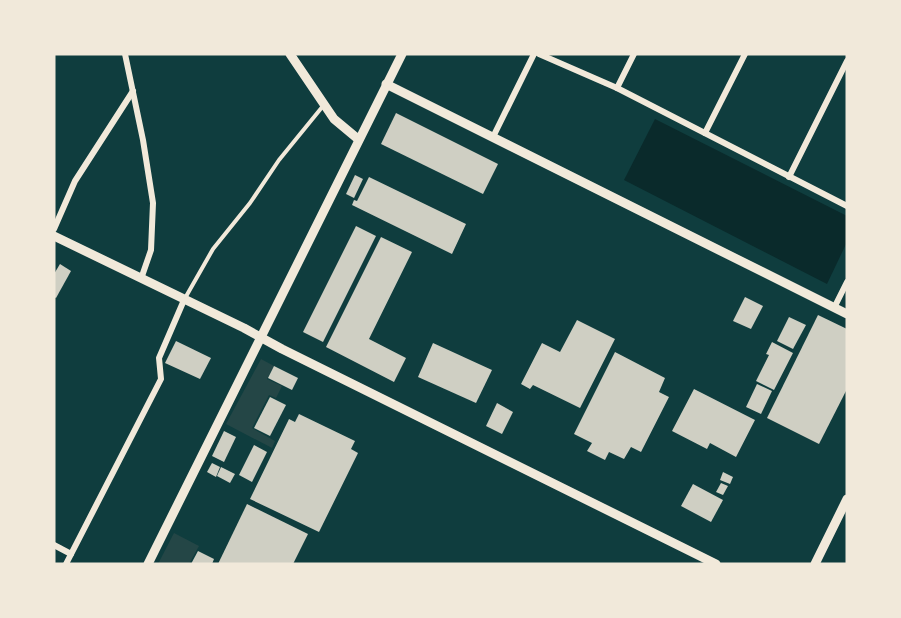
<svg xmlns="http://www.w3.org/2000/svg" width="901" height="618" viewBox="0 0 901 618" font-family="Helvetica,sans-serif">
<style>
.green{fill:#244646}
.water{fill:#0a2a2b}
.building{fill:#cfcfc3}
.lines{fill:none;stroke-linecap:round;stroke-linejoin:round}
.service{stroke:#f1e9da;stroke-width:4}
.minor{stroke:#f1e9da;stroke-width:6}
.tertiary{stroke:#f1e9da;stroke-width:9}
</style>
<rect width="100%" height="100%" fill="#0f3d3e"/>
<g class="green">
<path d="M 261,359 L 274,366 L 267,379 L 282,386 L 276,398 L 269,395 L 252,428 L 275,441 L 272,448 L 226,424 Z"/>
<path d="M 174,533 L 199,546 L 189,564 L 158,564 Z"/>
</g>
<path class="water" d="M 655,119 L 847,216 L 847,242 L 827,284 L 624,180 Z"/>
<g class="building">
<path d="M 396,113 L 498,164 L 483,194 L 381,144 Z"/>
<path d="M 355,175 L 363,179 L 354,198 L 346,194 Z"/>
<path d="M 369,177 L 466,224 L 452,254 L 352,205 L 354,200 L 357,201 Z"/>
<path d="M 356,226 L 376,236 L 323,342 L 303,332 Z"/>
<path d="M 381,237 L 412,252 L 369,339 L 406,358 L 394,382 L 326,347 Z"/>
<path d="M 60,264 L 71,271 L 56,298 L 54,297 L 54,274 Z"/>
<path d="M 745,297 L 763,306 L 751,329 L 733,321 Z"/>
<path d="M 818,315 L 847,329 L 847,389 L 819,444 L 767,418 Z"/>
<path d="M 789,317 L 806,325 L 793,349 L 777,341 Z"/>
<path d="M 577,320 L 615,339 L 580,408 L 533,385 L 530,389 L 521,384 L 542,343 L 560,352 Z"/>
<path d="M 176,341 L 211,358 L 200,379 L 165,363 Z"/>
<path d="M 772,342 L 793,353 L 774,390 L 756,381 L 769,355 L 766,354 Z"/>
<path d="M 433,343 L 492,370 L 476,403 L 418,377 Z"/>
<path d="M 615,352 L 665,378 L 659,392 L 669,397 L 641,452 L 631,447 L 624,459 L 609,452 L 605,460 L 587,451 L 592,443 L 574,434 Z"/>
<path d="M 274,366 L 298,378 L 292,390 L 268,378 Z"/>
<path d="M 757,384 L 772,391 L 761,414 L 746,407 Z"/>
<path d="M 694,389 L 755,420 L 736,457 L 710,443 L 707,449 L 672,431 Z"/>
<path d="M 270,397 L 286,405 L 270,436 L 254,428 Z"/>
<path d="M 497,403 L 513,412 L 502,434 L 486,426 Z"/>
<path d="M 299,414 L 355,441 L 351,449 L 358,453 L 319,532 L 250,499 L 289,419 L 295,422 Z"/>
<path d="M 224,431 L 236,437 L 224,462 L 212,456 Z"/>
<path d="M 254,445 L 267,452 L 252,482 L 239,475 Z"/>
<path d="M 212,463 L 220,467 L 216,477 L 207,472 Z"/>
<path d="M 221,467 L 235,474 L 230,483 L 217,476 Z"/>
<path d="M 723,472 L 733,477 L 730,484 L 720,480 Z"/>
<path d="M 721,483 L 728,486 L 723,495 L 716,492 Z"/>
<path d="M 693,484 L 723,500 L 711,522 L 681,506 Z"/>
<path d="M 247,504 L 308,534 L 293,564 L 218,564 Z"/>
<path d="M 198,551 L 214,559 L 212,564 L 191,564 Z"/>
</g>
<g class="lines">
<path class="service" d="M 184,300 L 213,249 L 250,203 L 279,160 L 323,106"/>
<g class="minor">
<path d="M 125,54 L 143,140 L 153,203 L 151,250 L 141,279"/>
<path d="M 539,54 L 617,88 L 847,206"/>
<path d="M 617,88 L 634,54"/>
<path d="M 705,133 L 745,54"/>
<path d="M 493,137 L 534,54"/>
<path d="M 789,177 L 847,61"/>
<path d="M 54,229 L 75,181 L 133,91"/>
<path d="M 834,308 L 847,282"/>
<path d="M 54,545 L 71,554"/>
<path d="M 66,564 L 161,379 L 159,358 L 184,300"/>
</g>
<g class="tertiary">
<path d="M 290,54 L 334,119 L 358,139"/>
<path d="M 386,84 L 847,314"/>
<path d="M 54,236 L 244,328 L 282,349 L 716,564"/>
<path d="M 148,564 L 402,54"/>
<path d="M 815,564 L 847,499"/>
</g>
</g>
<rect width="901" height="618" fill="none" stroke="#f1e9da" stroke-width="111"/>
</svg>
